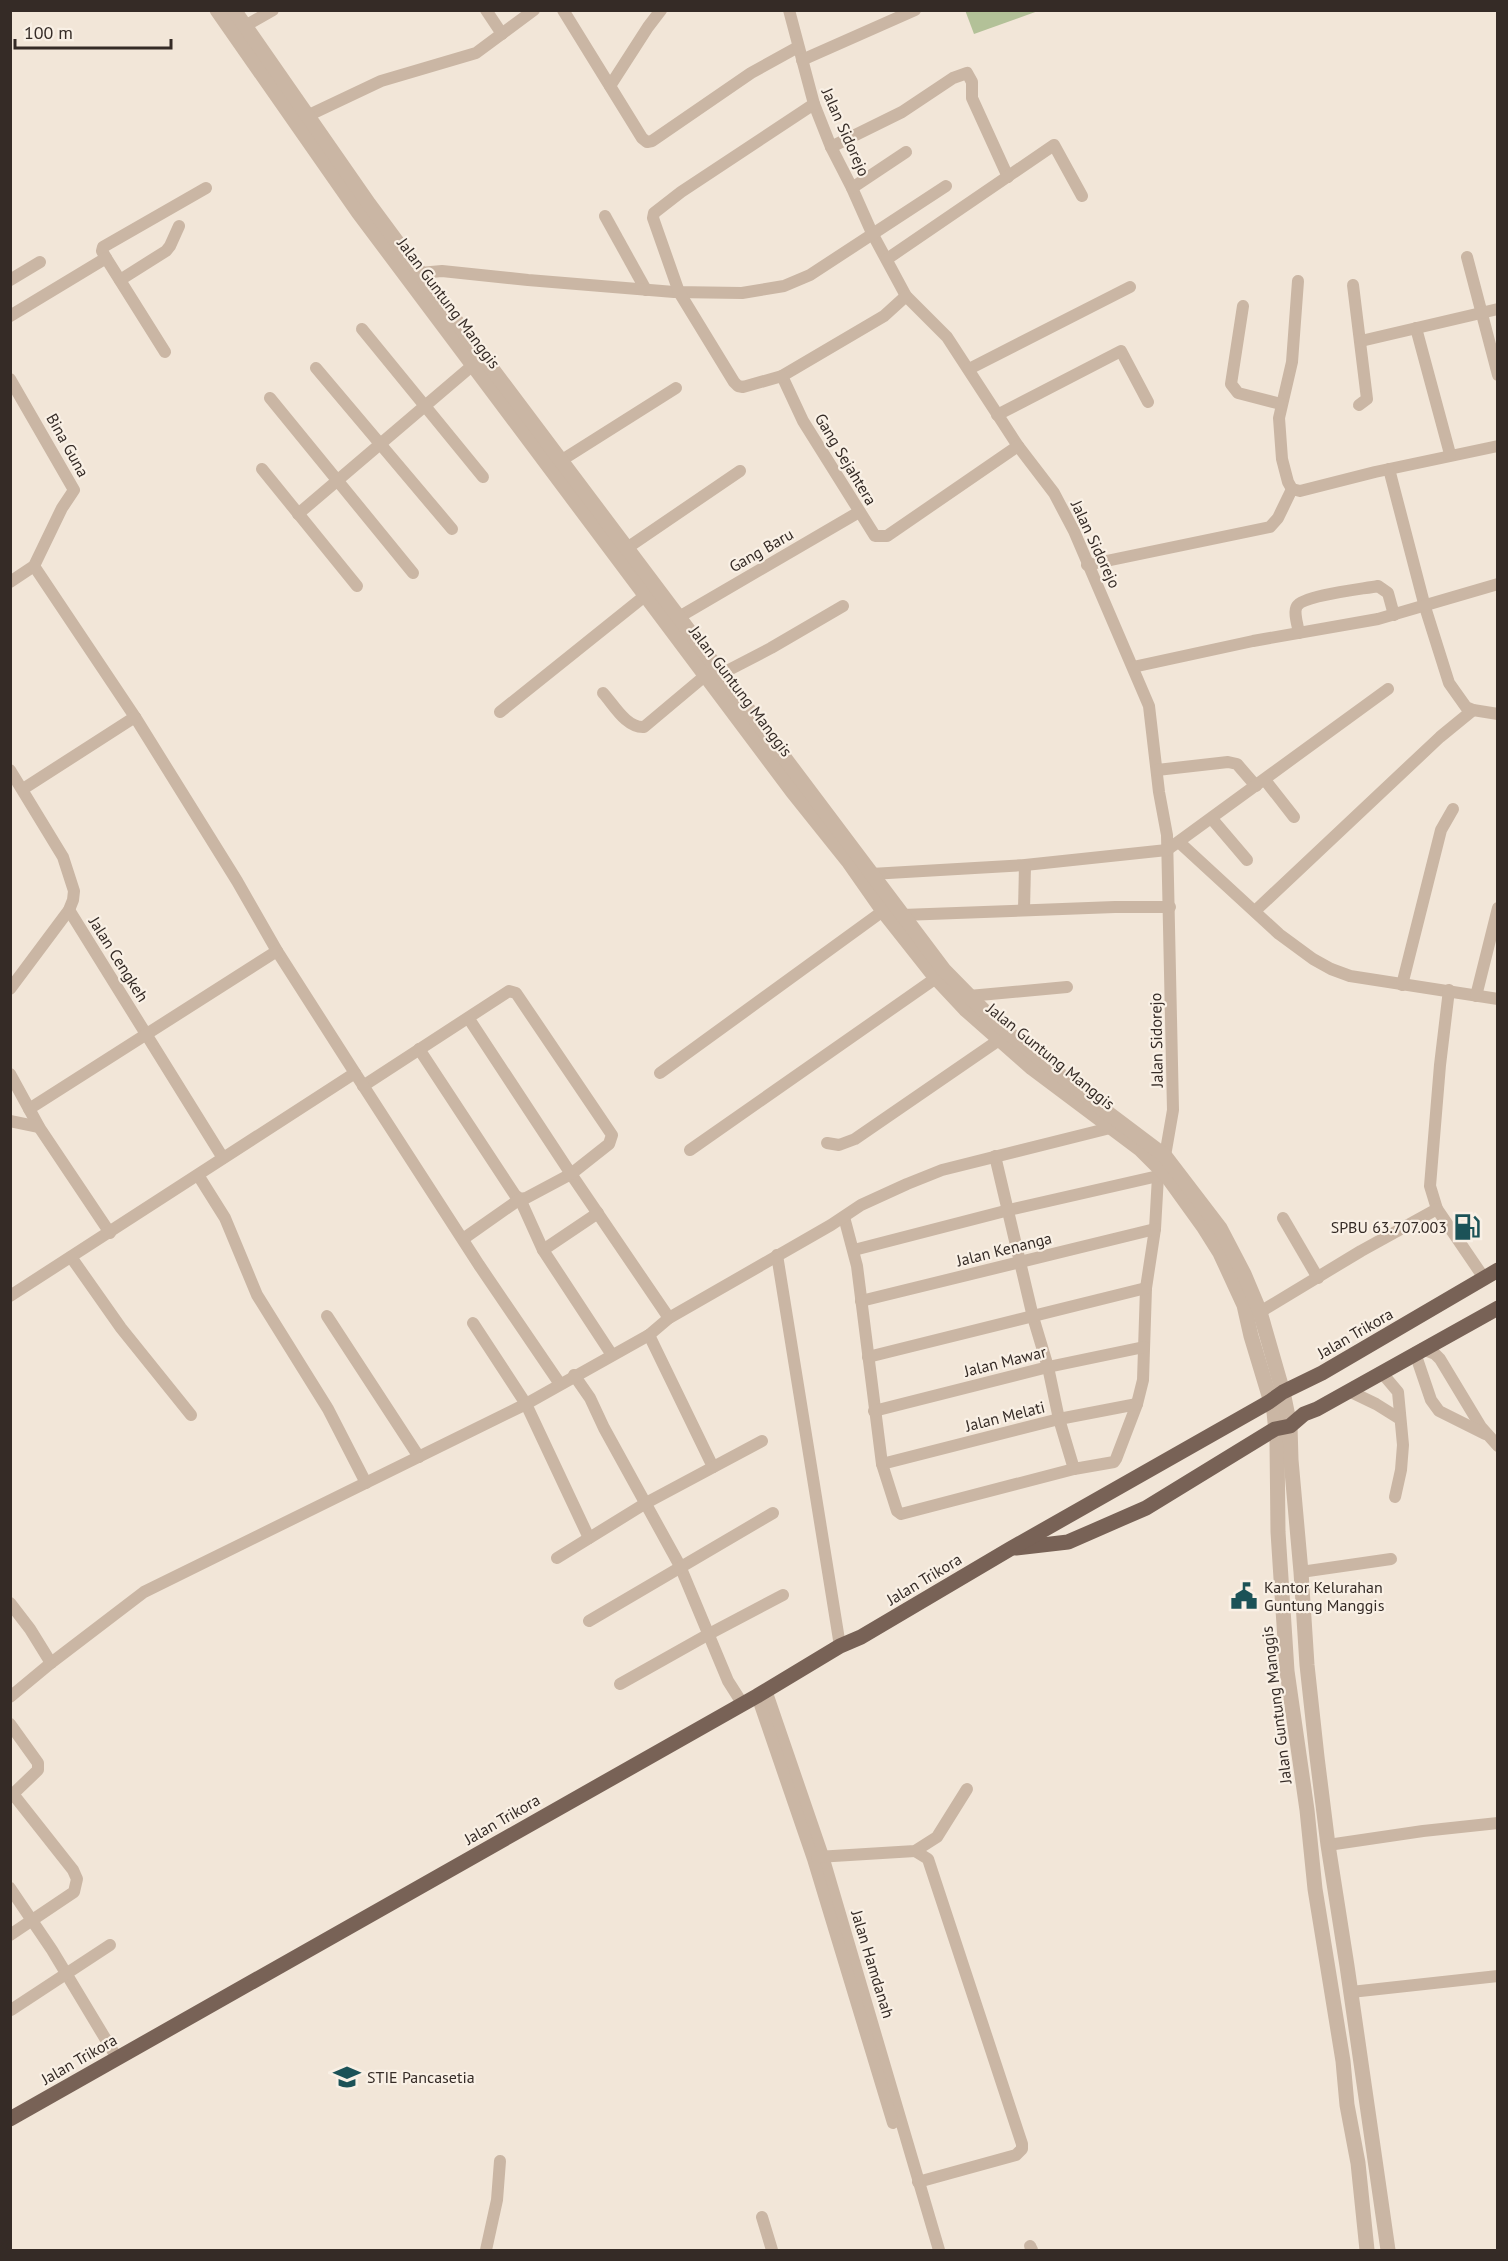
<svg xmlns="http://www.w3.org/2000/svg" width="1508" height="2261" viewBox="0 0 1508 2261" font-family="'PT Sans',sans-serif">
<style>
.green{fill:#b3c198}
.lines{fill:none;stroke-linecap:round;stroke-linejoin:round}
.minor{stroke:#cab6a4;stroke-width:12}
.tertiary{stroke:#cab6a4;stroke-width:15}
.primary{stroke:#786256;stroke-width:15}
.labels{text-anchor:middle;stroke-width:4.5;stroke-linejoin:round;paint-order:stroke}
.street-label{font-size:16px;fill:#352b26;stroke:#f9f0e5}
.poi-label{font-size:16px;fill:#352b26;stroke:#f9f0e5;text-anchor:start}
</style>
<rect width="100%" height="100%" fill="#f2e6d8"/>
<path class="green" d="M 965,10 L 1038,10 L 1038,11 L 974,34 Z"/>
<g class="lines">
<g class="minor">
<path d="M 486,10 L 502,34"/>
<path d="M 563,10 L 642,138 L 647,142 L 652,141 L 751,73 L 798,47"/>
<path d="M 789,10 L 814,104 L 831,147 L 852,188 L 872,233 L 906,296 L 947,337 L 1018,446 L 1054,493 L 1074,531 L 1149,706 L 1159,792 L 1167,835 L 1173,1110 L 1165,1156"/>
<path d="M 245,26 L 273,10"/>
<path d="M 802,60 L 915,10"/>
<path d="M 610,86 L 648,27 L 661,10"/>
<path d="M 307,116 L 381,81 L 476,53 L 534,10"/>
<path d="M 831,147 L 902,112 L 953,78 L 967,73 L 972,82 L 972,98 L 1008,177"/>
<path d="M 852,188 L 906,152"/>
<path d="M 605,216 L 646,290"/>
<path d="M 1467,257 L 1498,375"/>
<path d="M 106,258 L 102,251 L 103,247 L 206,188"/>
<path d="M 887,259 L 1054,145 L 1082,196"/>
<path d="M 420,273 L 442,271 L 528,280 L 674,292 L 742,293 L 784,286 L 810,275 L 946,186"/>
<path d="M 10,280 L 40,262"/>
<path d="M 120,280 L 166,251 L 170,246 L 179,226"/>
<path d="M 1298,281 L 1292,362 L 1279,418 L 1282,459 L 1288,482 L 1292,489 L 1300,491 L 1375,472 L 1498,446"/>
<path d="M 1353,285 L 1367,399 L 1359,405"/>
<path d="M 906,296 L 884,316 L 782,376 L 803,421 L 875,536 L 887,536 L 1018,446"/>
<path d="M 1243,306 L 1231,384 L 1238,393 L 1281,404"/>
<path d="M 10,316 L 106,258 L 165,352"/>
<path d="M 1416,328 L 1450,454"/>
<path d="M 362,329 L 483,477"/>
<path d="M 1361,341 L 1498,309"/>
<path d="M 316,368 L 452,529"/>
<path d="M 969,369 L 1130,287"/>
<path d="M 782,376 L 743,387 L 738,386 L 734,382 L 679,292 L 653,218 L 654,213 L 681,192 L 814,104"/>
<path d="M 10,379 L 74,490 L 62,508 L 34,566 L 10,582"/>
<path d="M 270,398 L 413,573"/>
<path d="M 997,415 L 1121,351 L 1148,402"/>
<path d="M 562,460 L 676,388"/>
<path d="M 262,469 L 357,586"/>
<path d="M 1389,469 L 1425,607 L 1449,683 L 1466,707 L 1473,710 L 1498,714"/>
<path d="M 298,514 L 473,365"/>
<path d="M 627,548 L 740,471"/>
<path d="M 1087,565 L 1270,527 L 1278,518 L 1292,489"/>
<path d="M 34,566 L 135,717 L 237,881 L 277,951 L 355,1073"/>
<path d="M 679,617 L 859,512"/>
<path d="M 1299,633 C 1298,626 1293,612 1297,606 C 1304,595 1363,589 1378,586 L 1388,593 L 1394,615"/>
<path d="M 1133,667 L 1253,641 L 1378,619 L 1498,584"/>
<path d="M 721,674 L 771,648 L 843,606"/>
<path d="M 603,693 C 614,705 626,728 644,727 L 706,675"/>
<path d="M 500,712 L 646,595"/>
<path d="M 10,770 L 63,857 L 74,891 L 73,900 L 69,910 L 10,989"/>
<path d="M 1157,770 L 1228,762 L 1237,764 L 1256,786"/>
<path d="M 1265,780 L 1294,817"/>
<path d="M 23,789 L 135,717"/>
<path d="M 1212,819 L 1247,860"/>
<path d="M 1180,843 L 1279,934 L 1313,959 L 1331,969 L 1350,976 L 1498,999"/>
<path d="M 871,874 L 1025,865 L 1167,850 L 1388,689"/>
<path d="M 69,910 L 223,1158"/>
<path d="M 1024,910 L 1025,865"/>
<path d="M 1255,911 L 1440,737 L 1473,710"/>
<path d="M 902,915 L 1115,907 L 1170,907"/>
<path d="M 1402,985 L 1441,830 L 1453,809"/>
<path d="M 1449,990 L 1440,1065 L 1430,1186 L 1437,1209 L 1484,1278"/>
<path d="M 969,996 L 1067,987"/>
<path d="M 1476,996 L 1498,908"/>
<path d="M 419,1049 L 515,1195 L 520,1199 L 526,1198 L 571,1174 L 669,1318"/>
<path d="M 660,1073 L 883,911"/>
<path d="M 10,1074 L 39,1127 L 110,1233"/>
<path d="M 363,1086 L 509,991 L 516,993 L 612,1135 L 609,1144 L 571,1174 L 469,1019"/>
<path d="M 29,1109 L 277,951"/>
<path d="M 10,1121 L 39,1127"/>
<path d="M 827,1143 L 839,1145 L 855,1139 L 999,1040"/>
<path d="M 690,1150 L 936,978"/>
<path d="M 995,1156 L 1033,1317 L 1048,1367 L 1059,1419 L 1074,1469"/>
<path d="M 198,1175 L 225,1218 L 257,1295 L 328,1409 L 366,1483"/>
<path d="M 844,1217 L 857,1266 L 882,1464 L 897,1511 L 901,1514 L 1074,1469 L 1114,1462 L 1116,1459 L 1137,1404 L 1143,1380 L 1146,1288 L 1155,1229 L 1158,1176"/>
<path d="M 1283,1218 L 1318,1278"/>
<path d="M 463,1239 L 520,1199 L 543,1250 L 612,1355"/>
<path d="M 543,1250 L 598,1213"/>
<path d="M 854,1250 L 1009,1210 L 1158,1176 L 1161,1171"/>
<path d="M 777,1255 L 840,1646"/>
<path d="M 71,1257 L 121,1328 L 191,1415"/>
<path d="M 10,1296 L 355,1073 L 479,1265 L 560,1384"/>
<path d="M 861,1301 L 1155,1229"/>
<path d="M 1260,1312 L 1361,1251 L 1437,1209"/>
<path d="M 327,1316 L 419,1457"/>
<path d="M 473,1323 L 526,1404 L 589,1538"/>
<path d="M 649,1335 L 713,1467"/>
<path d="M 1422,1349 L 1435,1354 L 1440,1359 L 1481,1427 L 1498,1446"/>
<path d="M 1415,1353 L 1431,1400 L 1439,1411 L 1485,1434"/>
<path d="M 868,1357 L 1146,1288"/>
<path d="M 1382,1373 L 1398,1392 L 1403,1445 L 1401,1470 L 1395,1497"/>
<path d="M 574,1375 L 590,1398 L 604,1428 L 680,1566 L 728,1681 L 742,1703"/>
<path d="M 1349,1391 L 1376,1404 L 1400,1419"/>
<path d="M 874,1411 L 1048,1367 L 1144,1347"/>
<path d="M 882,1464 L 1059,1419 L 1137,1404"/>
<path d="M 557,1558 L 646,1503 L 762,1441"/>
<path d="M 1301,1572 L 1391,1559"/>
<path d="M 10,1603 L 30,1629 L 51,1663"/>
<path d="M 589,1621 L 773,1513"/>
<path d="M 620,1684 L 709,1634 L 783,1595"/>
<path d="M 766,1690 L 823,1856 L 939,2250"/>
<path d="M 757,1696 L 813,1859 L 893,2123"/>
<path d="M 10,1697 L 51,1663 L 144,1592 L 526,1404 L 649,1335 L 669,1318 L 831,1225 L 861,1205 L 907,1184 L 942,1170 L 1118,1126"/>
<path d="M 10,1724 L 38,1763 L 38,1770 L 13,1794"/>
<path d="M 10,1796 L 13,1794 L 73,1870 L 77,1879 L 74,1892 L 10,1935"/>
<path d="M 1328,1845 L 1423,1831 L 1498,1823"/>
<path d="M 915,1851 L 928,1859 L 1022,2144 L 1022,2149 L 1016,2155 L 918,2182"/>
<path d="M 817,1857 L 915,1851 L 937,1837 L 967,1789"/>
<path d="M 10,1888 L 52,1950 L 117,2058"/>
<path d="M 1351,1992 L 1498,1976"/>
<path d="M 11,2010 L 110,1945"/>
<path d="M 762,2217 L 772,2250"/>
<path d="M 1030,2246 L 1032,2250"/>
<path d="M 486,2250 L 497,2200 L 500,2161"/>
</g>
<g class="tertiary">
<path d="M 217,10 L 358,212 L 792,791 L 848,861 L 883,911 L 936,978 L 965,1009 L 1032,1068 L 1140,1149 L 1167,1176 L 1203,1226 L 1220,1253 L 1244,1305 L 1251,1336 L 1274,1412 L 1277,1442 L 1278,1532 L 1287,1671 L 1307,1810 L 1315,1889 L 1343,2061 L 1347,2105 L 1358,2163 L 1367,2250"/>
<path d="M 234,10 L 369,204 L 420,273 L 944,970 L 995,1022 L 1100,1107 L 1165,1156 L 1220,1228 L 1244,1274 L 1260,1312 L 1283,1392 L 1290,1426 L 1291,1460 L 1301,1572 L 1307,1665 L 1317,1757 L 1328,1845 L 1347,1966 L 1388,2250"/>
</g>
<g class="primary">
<path d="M 1016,1548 L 1068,1542 L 1146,1508 L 1275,1429 L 1290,1426 L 1304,1414 L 1317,1409 L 1498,1308"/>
<path d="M 10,2119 L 757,1696 L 840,1646 L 861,1637 L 1010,1549 L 1269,1402 L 1283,1392 L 1322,1373 L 1498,1270"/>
</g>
</g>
<defs>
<symbol id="fuel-bare" viewBox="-9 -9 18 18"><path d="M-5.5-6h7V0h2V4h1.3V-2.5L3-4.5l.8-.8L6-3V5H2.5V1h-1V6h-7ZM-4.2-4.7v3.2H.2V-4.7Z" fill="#1b5257" stroke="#f9f0e5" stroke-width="2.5" paint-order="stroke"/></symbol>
<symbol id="civic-bare" viewBox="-9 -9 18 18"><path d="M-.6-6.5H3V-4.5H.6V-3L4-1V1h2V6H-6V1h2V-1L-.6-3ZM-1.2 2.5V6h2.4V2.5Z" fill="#1b5257" stroke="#f9f0e5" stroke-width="2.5" paint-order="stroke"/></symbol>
<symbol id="university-bare" viewBox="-9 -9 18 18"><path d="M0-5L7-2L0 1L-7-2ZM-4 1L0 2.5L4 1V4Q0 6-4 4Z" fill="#1b5257" stroke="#f9f0e5" stroke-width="2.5" paint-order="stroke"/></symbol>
</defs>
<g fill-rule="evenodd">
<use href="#fuel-bare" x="1448" y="1208" width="38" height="38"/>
<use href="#civic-bare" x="1225" y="1577" width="38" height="38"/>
<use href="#university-bare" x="328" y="2058" width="38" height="38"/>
</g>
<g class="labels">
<g class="street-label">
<text transform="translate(846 132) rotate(66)" y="6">Jalan Sidorejo</text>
<text transform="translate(449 303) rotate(53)" y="6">Jalan Guntung Manggis</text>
<text transform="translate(68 445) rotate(61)" y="6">Bina Guna</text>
<text transform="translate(846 459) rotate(59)" y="6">Gang Sejahtera</text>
<text transform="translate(1096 544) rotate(65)" y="6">Jalan Sidorejo</text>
<text transform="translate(761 550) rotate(-30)" y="6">Gang Baru</text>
<text transform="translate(741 691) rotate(53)" y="6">Jalan Guntung Manggis</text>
<text transform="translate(119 959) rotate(58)" y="6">Jalan Cengkeh</text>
<text transform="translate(1156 1040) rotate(-91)" y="6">Jalan Sidorejo</text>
<text transform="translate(1051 1056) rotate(39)" y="6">Jalan Guntung Manggis</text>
<text transform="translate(1004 1249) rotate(-14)" y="6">Jalan Kenanga</text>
<text transform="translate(1355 1333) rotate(-30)" y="6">Jalan Trikora</text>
<text transform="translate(1005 1361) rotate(-14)" y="6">Jalan Mawar</text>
<text transform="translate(1005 1416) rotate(-14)" y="6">Jalan Melati</text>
<text transform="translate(924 1579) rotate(-31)" y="6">Jalan Trikora</text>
<text transform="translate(1276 1705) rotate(-97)" y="6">Jalan Guntung Manggis</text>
<text transform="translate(502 1819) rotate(-30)" y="6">Jalan Trikora</text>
<text transform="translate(873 1964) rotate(73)" y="6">Jalan Hamdanah</text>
<text transform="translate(79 2059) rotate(-30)" y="6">Jalan Trikora</text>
</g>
<g class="poi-label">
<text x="1447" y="1233" text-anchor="end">SPBU 63.707.003</text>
<text x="1264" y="1593">Kantor Kelurahan<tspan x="1264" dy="18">Guntung Manggis</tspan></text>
<text x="367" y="2083">STIE Pancasetia</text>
</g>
</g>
<rect width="1508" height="2261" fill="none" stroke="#352b26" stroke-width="24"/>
<path d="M15 39v9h156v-9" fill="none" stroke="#352b26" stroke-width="3"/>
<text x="24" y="39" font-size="18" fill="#352b26" stroke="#f9f0e5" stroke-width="4.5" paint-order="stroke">100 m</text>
</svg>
